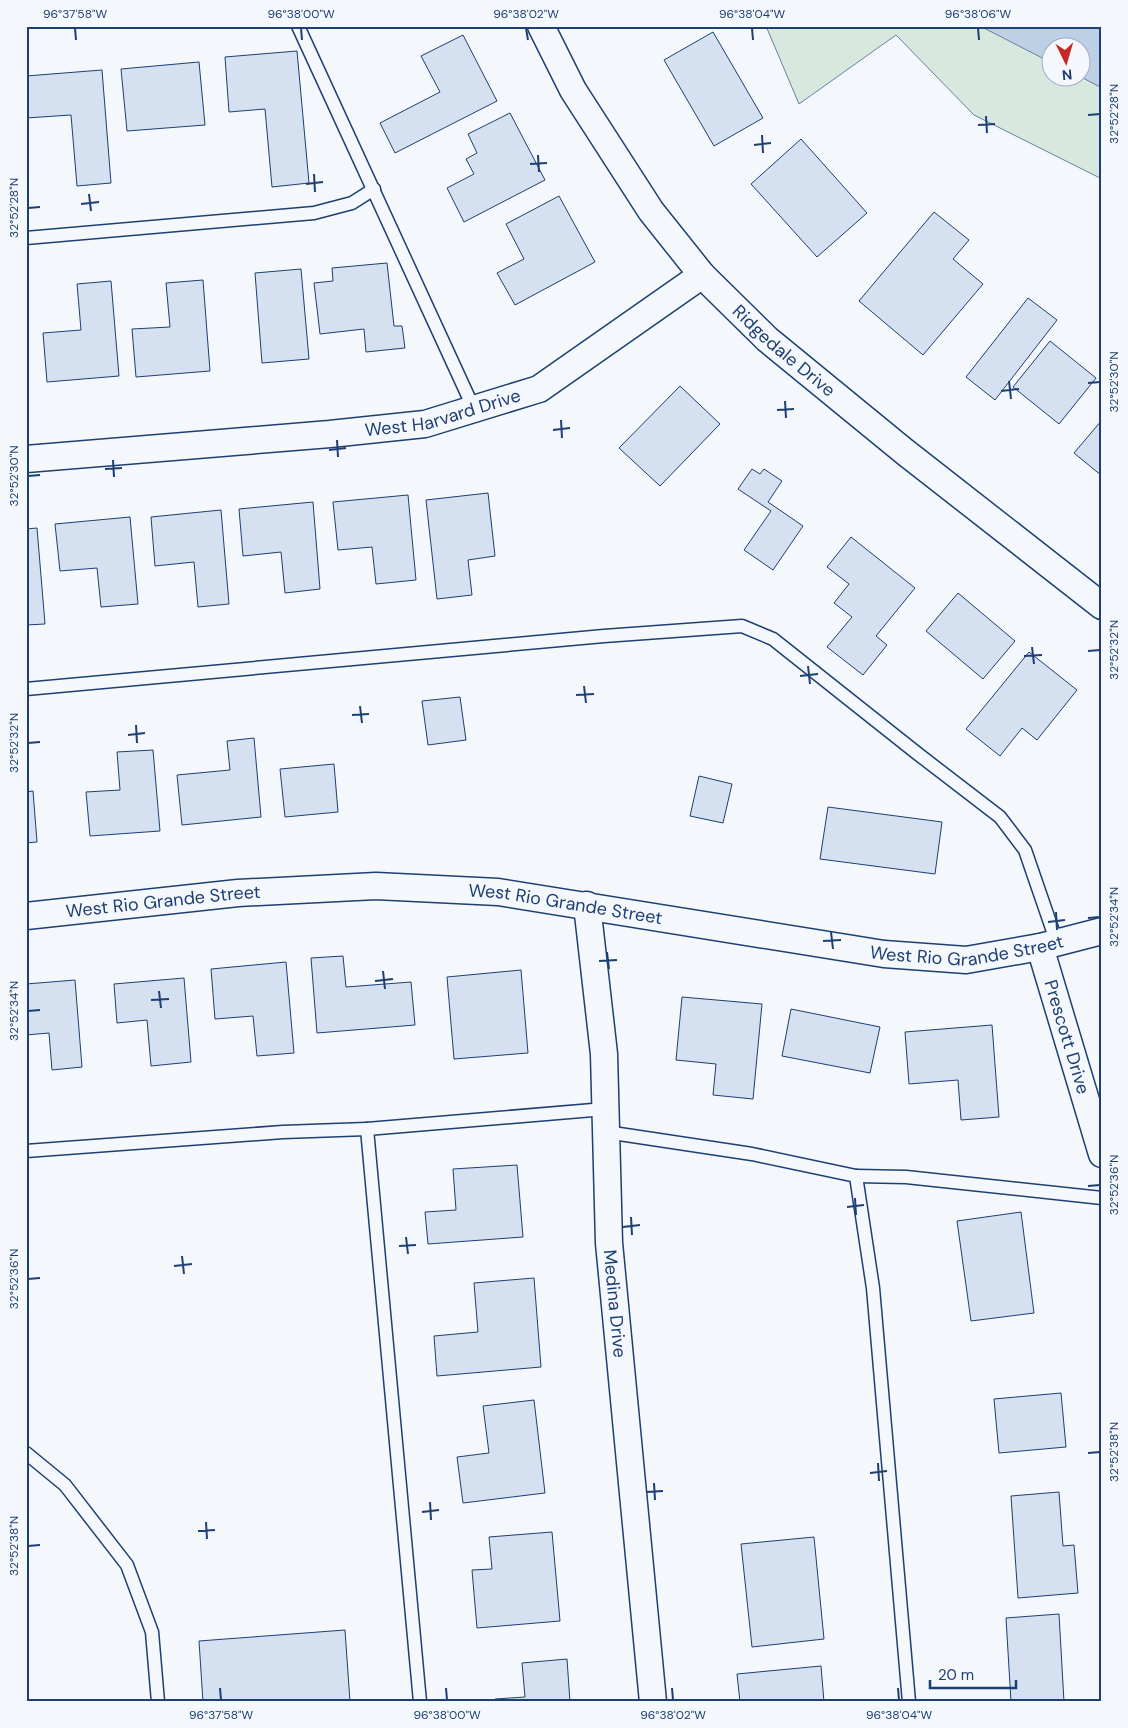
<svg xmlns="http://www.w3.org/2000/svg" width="1128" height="1728" viewBox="0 0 1128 1728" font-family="'DM Sans',sans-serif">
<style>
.green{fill:#d7e8df;stroke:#687fa3;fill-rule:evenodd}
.water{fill:#bed0e5;stroke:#687fa3}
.building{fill:#d5e0f0;stroke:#1d3f73}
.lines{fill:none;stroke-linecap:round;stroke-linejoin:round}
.lane-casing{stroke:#1d3f73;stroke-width:15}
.street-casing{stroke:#1d3f73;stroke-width:29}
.lane{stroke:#f4f7fb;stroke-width:12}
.street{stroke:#f4f7fb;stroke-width:26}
.ticks{fill:none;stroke:#1d3f73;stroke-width:2}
.labels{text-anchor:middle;stroke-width:4;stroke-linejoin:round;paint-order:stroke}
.street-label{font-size:18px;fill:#1d3f73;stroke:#f4f7fb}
.neatline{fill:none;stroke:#1d3f73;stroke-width:2}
.ticks-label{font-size:12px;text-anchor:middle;fill:#1d3f73}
</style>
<rect width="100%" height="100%" fill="#f4f7fb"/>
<path class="green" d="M 766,26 L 1102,26 L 1102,179 L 974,115 L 896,35 L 799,104 ZM 1050,48 L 1080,48 L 1080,78 L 1050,78 Z"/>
<path class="water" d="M 980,26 L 1102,26 L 1102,88 L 1081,77 L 1080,48 L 1050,48 L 1050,62 Z"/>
<g class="building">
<path d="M 713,32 L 763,118 L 714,146 L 664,60 Z"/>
<path d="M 463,35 L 497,101 L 395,153 L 380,123 L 440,92 L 421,56 Z"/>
<path d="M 297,51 L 309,183 L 272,187 L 265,109 L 229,112 L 225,57 Z"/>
<path d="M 199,62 L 205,125 L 127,131 L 121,69 Z"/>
<path d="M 102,70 L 111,183 L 77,186 L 71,115 L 26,118 L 26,76 Z"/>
<path d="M 510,113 L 545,180 L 464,222 L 447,188 L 474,174 L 466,159 L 477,153 L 468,134 Z"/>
<path d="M 801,139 L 867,213 L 817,257 L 751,184 Z"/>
<path d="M 559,196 L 595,262 L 515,305 L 497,273 L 524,259 L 506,224 Z"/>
<path d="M 934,212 L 969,240 L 953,259 L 983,284 L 923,355 L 859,301 Z"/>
<path d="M 387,263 L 394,326 L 402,326 L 405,348 L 366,352 L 364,329 L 320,334 L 314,283 L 333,281 L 332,268 Z"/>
<path d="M 301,269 L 309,359 L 262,363 L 255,273 Z"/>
<path d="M 203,280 L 210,371 L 136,377 L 132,329 L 170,327 L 166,283 Z"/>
<path d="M 111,281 L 119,376 L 47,382 L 43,333 L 81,330 L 77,284 Z"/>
<path d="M 1028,298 L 1057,320 L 995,400 L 966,377 Z"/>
<path d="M 1050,341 L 1096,378 L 1059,424 L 1013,387 Z"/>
<path d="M 680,386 L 720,424 L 660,486 L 619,448 Z"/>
<path d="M 1102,420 L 1102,476 L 1074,453 Z"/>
<path d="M 752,469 L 760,474 L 764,469 L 782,481 L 768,502 L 803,526 L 773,570 L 744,550 L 771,511 L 738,489 Z"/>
<path d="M 488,493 L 495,556 L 468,560 L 472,595 L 437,599 L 426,500 Z"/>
<path d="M 408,495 L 416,580 L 376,584 L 372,547 L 338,550 L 333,502 Z"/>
<path d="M 313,502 L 320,589 L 285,593 L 281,552 L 243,556 L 239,509 Z"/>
<path d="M 221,510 L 229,604 L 198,607 L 194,562 L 155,566 L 151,517 Z"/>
<path d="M 130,517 L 138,604 L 101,607 L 97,568 L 60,571 L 55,524 Z"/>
<path d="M 37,528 L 45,624 L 26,625 L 26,529 Z"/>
<path d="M 851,537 L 915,588 L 876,636 L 887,645 L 863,675 L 827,647 L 852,617 L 834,603 L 849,584 L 827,567 Z"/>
<path d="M 958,593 L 1015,641 L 983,679 L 926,631 Z"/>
<path d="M 1029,652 L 1077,690 L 1037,740 L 1022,728 L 1000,756 L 966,729 Z"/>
<path d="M 460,697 L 466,740 L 428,745 L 422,701 Z"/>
<path d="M 254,738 L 261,817 L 182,825 L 177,775 L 230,770 L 227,741 Z"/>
<path d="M 153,750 L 160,831 L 90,836 L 86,792 L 120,790 L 117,752 Z"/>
<path d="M 334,764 L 338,812 L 285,817 L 280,769 Z"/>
<path d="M 699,776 L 732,784 L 723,823 L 690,816 Z"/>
<path d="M 33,791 L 37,842 L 26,843 L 26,792 Z"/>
<path d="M 828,807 L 942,822 L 935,874 L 820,859 Z"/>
<path d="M 343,956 L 346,987 L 411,982 L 415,1025 L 317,1033 L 311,958 Z"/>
<path d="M 286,962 L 294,1053 L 257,1056 L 253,1016 L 215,1019 L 211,969 Z"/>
<path d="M 521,970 L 528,1053 L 454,1059 L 447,977 Z"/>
<path d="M 184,978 L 191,1062 L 151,1066 L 147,1020 L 117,1023 L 114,984 Z"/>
<path d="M 75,980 L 82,1067 L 52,1070 L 49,1033 L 26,1035 L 26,984 Z"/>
<path d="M 682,997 L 762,1004 L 753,1099 L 713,1095 L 716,1064 L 676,1060 Z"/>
<path d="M 791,1009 L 880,1027 L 870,1073 L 782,1056 Z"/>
<path d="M 992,1025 L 999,1117 L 961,1120 L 958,1080 L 909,1084 L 905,1032 Z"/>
<path d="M 517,1165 L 523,1237 L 428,1244 L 425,1212 L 456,1210 L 453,1169 Z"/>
<path d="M 1021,1212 L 1034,1313 L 971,1321 L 957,1221 Z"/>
<path d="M 534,1278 L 541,1367 L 437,1376 L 434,1336 L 478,1332 L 474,1283 Z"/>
<path d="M 1061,1393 L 1066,1447 L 999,1453 L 994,1399 Z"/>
<path d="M 534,1400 L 545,1493 L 463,1503 L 457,1457 L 489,1453 L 483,1406 Z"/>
<path d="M 1059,1492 L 1063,1546 L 1074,1545 L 1078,1593 L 1018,1598 L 1011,1496 Z"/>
<path d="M 552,1532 L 560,1621 L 477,1628 L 472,1570 L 492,1569 L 489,1537 Z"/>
<path d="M 814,1537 L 824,1639 L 752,1647 L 741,1544 Z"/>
<path d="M 1059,1614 L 1064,1702 L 1011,1702 L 1006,1618 Z"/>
<path d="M 345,1630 L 350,1702 L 203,1702 L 199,1641 Z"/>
<path d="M 567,1659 L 570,1702 L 495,1702 L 495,1699 L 525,1697 L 522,1663 Z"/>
<path d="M 821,1666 L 824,1702 L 740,1702 L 737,1674 Z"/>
</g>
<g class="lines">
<defs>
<g id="lane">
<path d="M 298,26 L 474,409"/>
<path d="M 26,238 L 314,213 L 352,203 L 374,189"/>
<path d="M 26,689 L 604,636 L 742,626 L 773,639 L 918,754 L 1000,817 L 1025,850 L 1057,943"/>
<path d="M 606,1132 L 752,1154 L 856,1176 L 873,1288 L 909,1702"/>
<path d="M 26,1151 L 283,1132 L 367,1129"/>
<path d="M 856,1176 L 906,1177 L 1102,1198"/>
<path d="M 26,1453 L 65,1485 L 127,1565 L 152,1632 L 158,1702"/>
<path d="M 420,1702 L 367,1129 L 605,1109"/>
</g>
<g id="street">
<path id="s1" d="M 541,26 L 573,90 L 651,211 L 702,275 L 767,339 L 905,452 L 1102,606"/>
<path id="s2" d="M 26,459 L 330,434 L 425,424 L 539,389 L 702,275"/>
<path id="s3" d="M 587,905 L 604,1054 L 609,1243 L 653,1702"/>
<path id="s4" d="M 26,916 L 238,893 L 376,886 L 498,892 L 884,954 L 966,960 L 1040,947 L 1102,931"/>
<path id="s5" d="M 1040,947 L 1102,1154"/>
</g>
</defs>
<use href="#lane" class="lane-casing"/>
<use href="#street" class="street-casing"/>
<use href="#lane" class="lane"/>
<use href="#street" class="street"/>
</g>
<path class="ticks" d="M 75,28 L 76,40M 301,28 L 302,40M 526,28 L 528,40M 752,28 L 753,40M 978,28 L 979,40M 1088,115 L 1100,114M 986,116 L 987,133M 978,125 L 995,124M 762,135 L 763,153M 754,145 L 771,143M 538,155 L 539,172M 530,164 L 547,163M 314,174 L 315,192M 306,184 L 323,182M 89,194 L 91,211M 81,204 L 99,202M 28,208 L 40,207M 1009,381 L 1011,399M 1088,383 L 1100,382M 1001,391 L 1019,389M 785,401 L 786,418M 777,410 L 794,409M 561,420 L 562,438M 553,430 L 570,428M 337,440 L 338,457M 329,450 L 346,448M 113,460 L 114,477M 105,469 L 122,468M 28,476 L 40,475M 1032,647 L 1034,664M 1088,651 L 1100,650M 1024,656 L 1042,655M 808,666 L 810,684M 800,676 L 818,674M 584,686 L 586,703M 576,695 L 594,694M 360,706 L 362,723M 352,715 L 369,714M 136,725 L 137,743M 128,735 L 145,733M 28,743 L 40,742M 1056,912 L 1057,930M 1088,918 L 1100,917M 1048,922 L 1065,920M 831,932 L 833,949M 823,941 L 841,940M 607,952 L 609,969M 599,961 L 617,960M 383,971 L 385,989M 375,981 L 393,979M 159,991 L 161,1008M 151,1000 L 169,999M 28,1011 L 40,1010M 1088,1186 L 1100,1185M 855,1198 L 856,1215M 847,1207 L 864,1205M 631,1217 L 632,1235M 623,1227 L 640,1225M 406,1237 L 408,1254M 399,1246 L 416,1245M 182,1256 L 184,1274M 174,1266 L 192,1264M 28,1279 L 40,1278M 1088,1453 L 1100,1452M 878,1463 L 879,1481M 870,1473 L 887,1471M 654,1483 L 655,1500M 646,1492 L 663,1491M 430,1502 L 431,1520M 422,1512 L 439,1510M 206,1522 L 207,1539M 198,1531 L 215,1530M 28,1546 L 40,1545M 220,1688 L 221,1700M 446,1688 L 447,1700M 672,1688 L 673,1700M 898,1688 L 899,1700"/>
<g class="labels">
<g class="street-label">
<text dy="6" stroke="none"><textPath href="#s1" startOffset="409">Ridgedale Drive</textPath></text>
<text dy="6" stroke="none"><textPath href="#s2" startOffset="420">West Harvard Drive</textPath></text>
<text dy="6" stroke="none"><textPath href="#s4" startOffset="138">West Rio Grande Street</textPath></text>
<text dy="6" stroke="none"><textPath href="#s4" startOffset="542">West Rio Grande Street</textPath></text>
<text dy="6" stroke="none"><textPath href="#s4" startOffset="948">West Rio Grande Street</textPath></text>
<text dy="6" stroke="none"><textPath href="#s5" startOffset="94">Prescott Drive</textPath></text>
<text dy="6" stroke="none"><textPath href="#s3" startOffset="400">Medina Drive</textPath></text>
</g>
</g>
<rect width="1128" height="1728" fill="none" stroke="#f4f7fb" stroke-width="55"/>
<g transform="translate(1066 62) rotate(175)"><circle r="24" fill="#f4f7fb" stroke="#9eadc5"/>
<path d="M0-4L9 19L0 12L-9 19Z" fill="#c62828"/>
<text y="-8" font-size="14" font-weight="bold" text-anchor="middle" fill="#1d3f73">N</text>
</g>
<path d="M930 1680v8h86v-8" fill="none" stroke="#1d3f73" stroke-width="2.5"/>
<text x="938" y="1680" font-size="15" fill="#1d3f73" stroke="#f4f7fb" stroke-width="4" paint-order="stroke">20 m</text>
<rect x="28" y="28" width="1072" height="1672" class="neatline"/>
<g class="ticks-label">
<text x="75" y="18">96°37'58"W</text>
<text x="301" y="18">96°38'00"W</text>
<text x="526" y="18">96°38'02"W</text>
<text x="752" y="18">96°38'04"W</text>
<text x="978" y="18">96°38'06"W</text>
<text transform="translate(1114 114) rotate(-90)" y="4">32°52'28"N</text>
<text transform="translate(14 208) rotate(-90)" y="4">32°52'28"N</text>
<text transform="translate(1114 382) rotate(-90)" y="4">32°52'30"N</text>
<text transform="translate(14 476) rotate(-90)" y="4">32°52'30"N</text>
<text transform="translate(1114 650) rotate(-90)" y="4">32°52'32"N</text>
<text transform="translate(14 743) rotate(-90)" y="4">32°52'32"N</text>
<text transform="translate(1114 917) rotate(-90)" y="4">32°52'34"N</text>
<text transform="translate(14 1011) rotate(-90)" y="4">32°52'34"N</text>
<text transform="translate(1114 1185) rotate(-90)" y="4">32°52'36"N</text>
<text transform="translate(14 1279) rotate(-90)" y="4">32°52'36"N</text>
<text transform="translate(1114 1452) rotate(-90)" y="4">32°52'38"N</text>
<text transform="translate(14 1546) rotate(-90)" y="4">32°52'38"N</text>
<text x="221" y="1719">96°37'58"W</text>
<text x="447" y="1719">96°38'00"W</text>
<text x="673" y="1719">96°38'02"W</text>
<text x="899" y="1719">96°38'04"W</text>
</g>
</svg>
